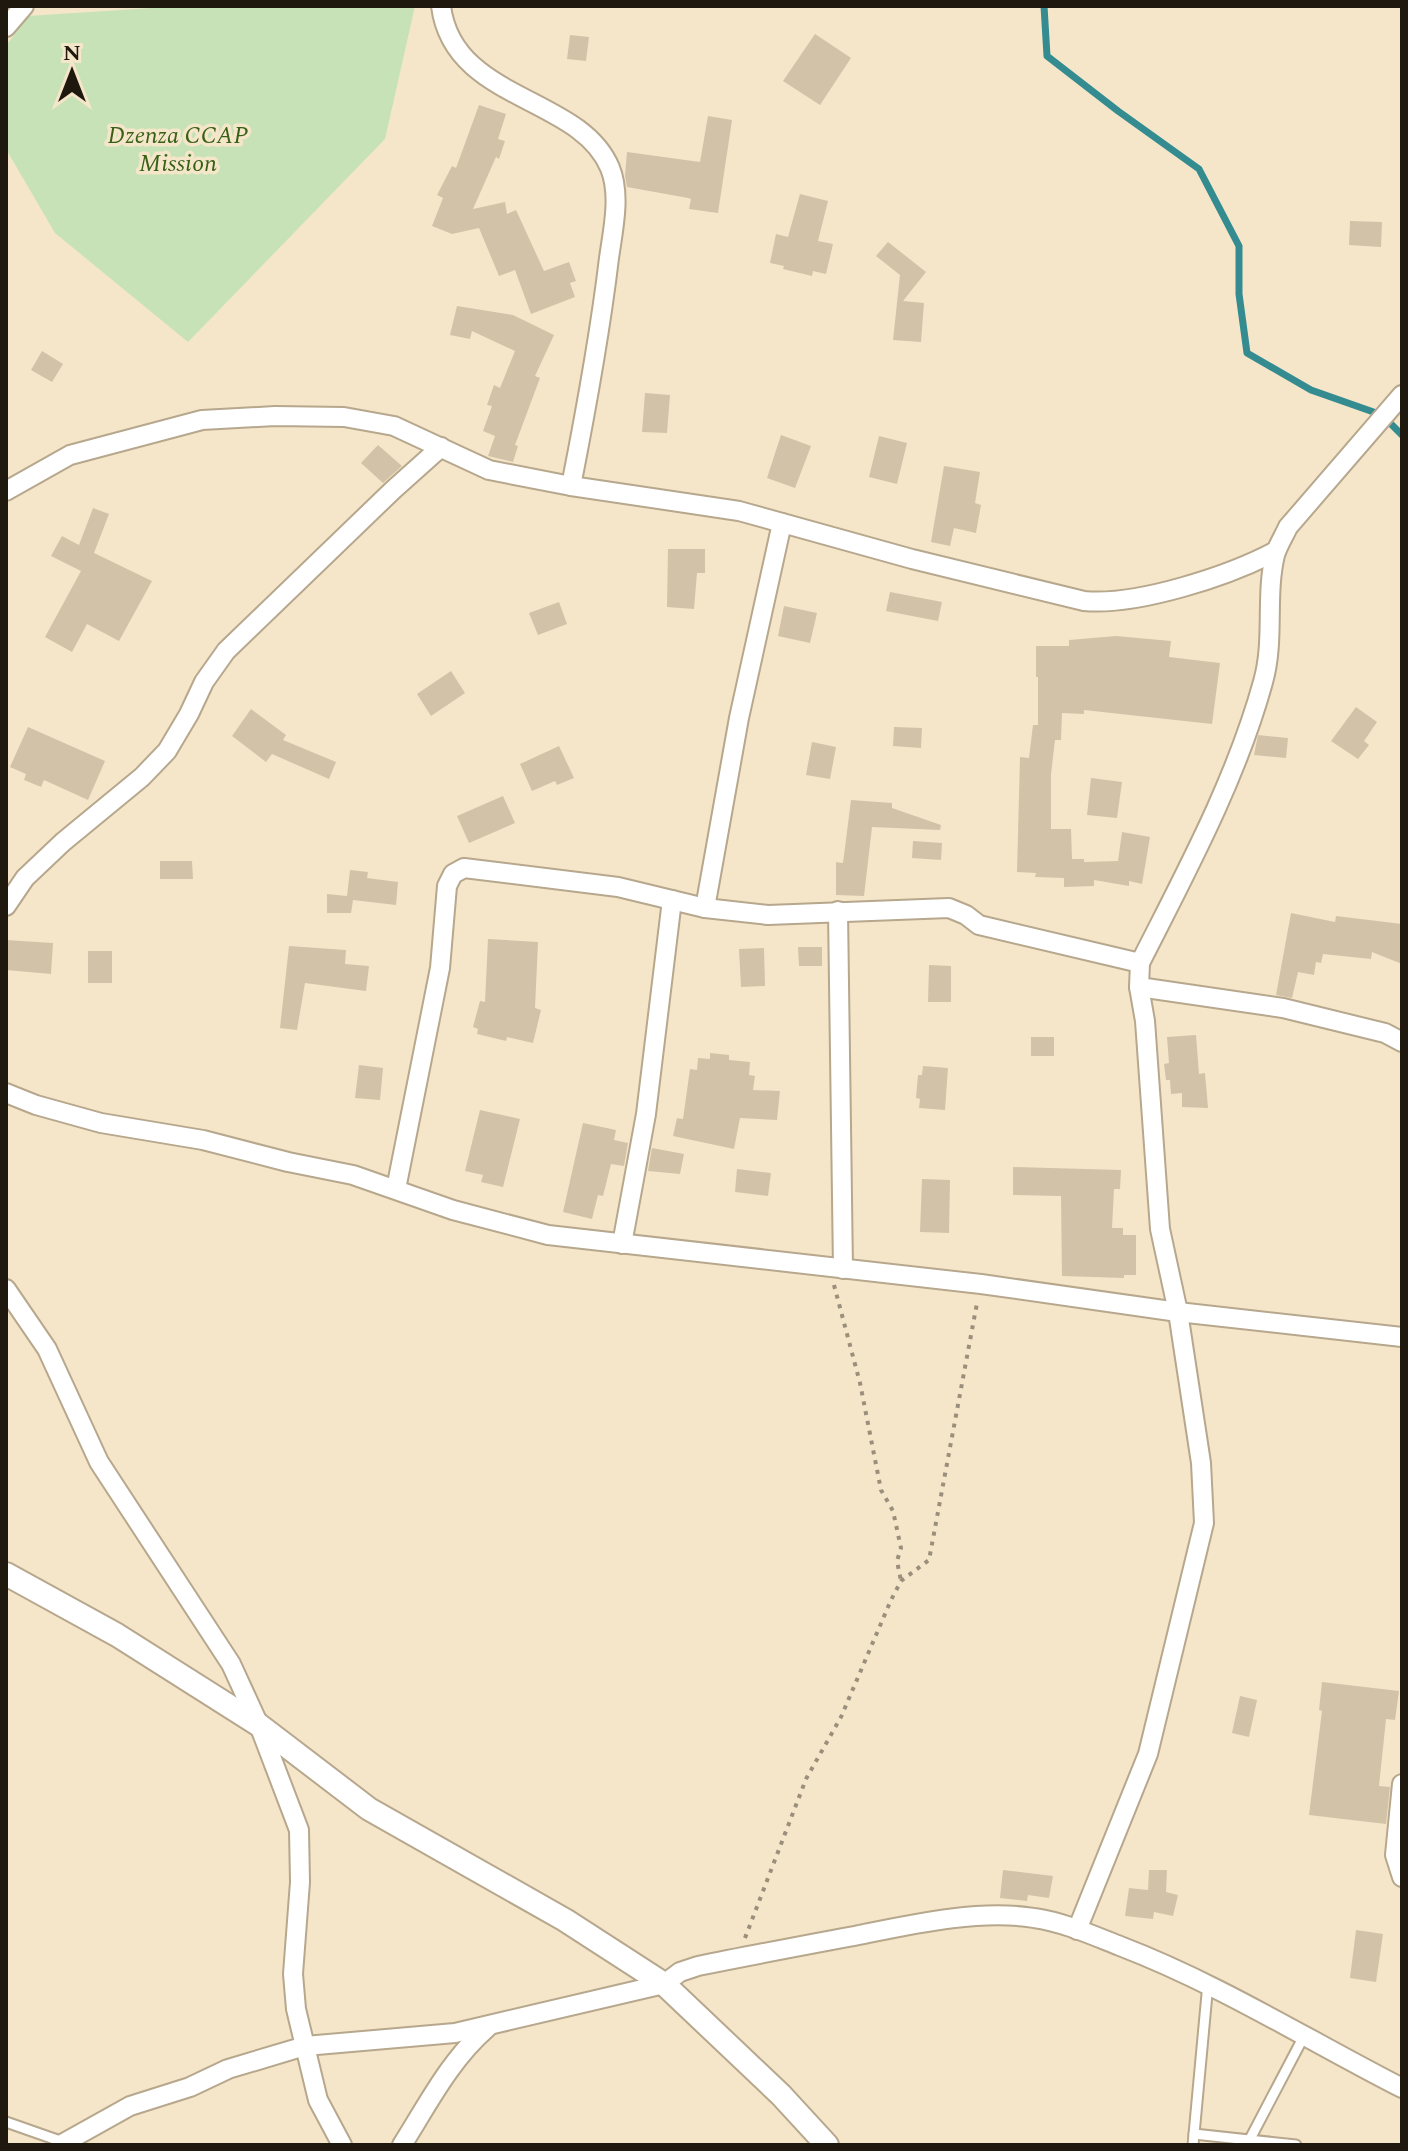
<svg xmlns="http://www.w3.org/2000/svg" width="1408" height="2151" viewBox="0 0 1408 2151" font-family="Spectral,serif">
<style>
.green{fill:#c6e2b6}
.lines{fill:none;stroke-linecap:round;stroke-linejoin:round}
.stream{stroke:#348c90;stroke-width:7}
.building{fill:#d2c3a8}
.service-casing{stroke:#b6a78d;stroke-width:13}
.minor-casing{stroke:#b6a78d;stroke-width:22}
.tertiary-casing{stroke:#b6a78d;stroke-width:26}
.path{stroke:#9a8f7b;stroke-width:4;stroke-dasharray:4 6;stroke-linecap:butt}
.service{stroke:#fff;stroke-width:9}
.minor{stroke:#fff;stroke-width:18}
.tertiary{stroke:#fff;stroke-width:22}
.labels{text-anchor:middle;stroke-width:7;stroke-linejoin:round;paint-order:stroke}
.park-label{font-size:24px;font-style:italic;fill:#376017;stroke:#f5e6ca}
</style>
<rect width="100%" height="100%" fill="#f5e6ca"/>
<path class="green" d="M 183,6 L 415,6 L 385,139 L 188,342 L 55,233 L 6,149 L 6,46 L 28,16 Z"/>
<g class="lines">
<path class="stream" d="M 1044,6 L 1047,56 L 1118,111 L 1199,169 L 1239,246 L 1239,294 L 1247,353 L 1311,390 L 1382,415 L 1402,435"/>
</g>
<g class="building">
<path d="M 815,34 L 851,58 L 820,105 L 783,81 Z"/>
<path d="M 570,35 L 589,37 L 586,61 L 567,59 Z"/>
<path d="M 479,105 L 506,114 L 498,139 L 505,141 L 499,159 L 496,157 L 473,209 L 505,202 L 507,214 L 516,210 L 544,271 L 569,262 L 576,281 L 570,283 L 575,297 L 531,314 L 515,270 L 499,276 L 479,228 L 452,234 L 432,226 L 443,198 L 437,195 L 452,166 L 456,168 Z"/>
<path d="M 708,116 L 732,120 L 718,213 L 689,209 L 691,199 L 688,198 L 627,187 L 625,176 L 627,152 L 700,162 Z"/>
<path d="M 800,194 L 828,201 L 818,241 L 833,244 L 826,274 L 813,271 L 812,276 L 783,269 L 784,266 L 770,263 L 776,234 L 788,237 Z"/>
<path d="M 1350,221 L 1382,222 L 1381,247 L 1349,245 Z"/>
<path d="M 888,242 L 926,272 L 903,301 L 924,303 L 921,342 L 893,340 L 900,275 L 876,256 Z"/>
<path d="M 457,306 L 513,315 L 554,335 L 535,376 L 540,378 L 515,445 L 518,446 L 513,462 L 488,456 L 495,436 L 483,431 L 492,406 L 487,405 L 494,385 L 500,388 L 515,351 L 472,331 L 470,339 L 450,335 Z"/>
<path d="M 42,351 L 63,364 L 52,382 L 31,370 Z"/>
<path d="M 645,393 L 670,395 L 667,433 L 642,432 Z"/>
<path d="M 781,435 L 811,446 L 795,488 L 767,478 Z"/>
<path d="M 879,436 L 907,443 L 897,484 L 869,477 Z"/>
<path d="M 378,445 L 402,466 L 383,483 L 361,463 Z"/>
<path d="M 944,466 L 980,472 L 975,503 L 981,505 L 976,533 L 954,528 L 950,546 L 931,542 Z"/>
<path d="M 93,508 L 109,514 L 94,553 L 152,581 L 119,641 L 87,624 L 72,652 L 45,637 L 81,571 L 51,556 L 62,536 L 79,545 Z"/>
<path d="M 668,549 L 705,549 L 705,573 L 697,573 L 694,609 L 667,607 Z"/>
<path d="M 890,592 L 942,602 L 938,621 L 886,611 Z"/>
<path d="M 559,602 L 567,624 L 538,635 L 529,613 Z"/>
<path d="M 784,606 L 817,613 L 810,643 L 778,636 Z"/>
<path d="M 1116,636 L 1171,641 L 1169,657 L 1220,663 L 1212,724 L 1084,710 L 1084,714 L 1062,713 L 1061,740 L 1055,740 L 1051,774 L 1051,829 L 1071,829 L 1072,859 L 1084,859 L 1084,862 L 1118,861 L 1122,832 L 1150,837 L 1142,884 L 1129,881 L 1129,886 L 1094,880 L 1094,886 L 1064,887 L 1064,878 L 1035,877 L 1036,873 L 1017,872 L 1020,757 L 1029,758 L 1033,725 L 1038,725 L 1038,677 L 1036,677 L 1036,646 L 1069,646 L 1069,640 Z"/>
<path d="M 451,671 L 465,693 L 431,716 L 417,694 Z"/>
<path d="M 1356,707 L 1377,722 L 1364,741 L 1369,745 L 1358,759 L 1331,741 Z"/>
<path d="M 251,709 L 286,735 L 283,740 L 336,762 L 329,779 L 272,754 L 266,762 L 232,736 Z"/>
<path d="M 28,727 L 105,761 L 88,800 L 44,780 L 41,787 L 24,780 L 26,774 L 10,767 Z"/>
<path d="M 894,727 L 922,728 L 921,748 L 893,746 Z"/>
<path d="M 1258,735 L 1288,738 L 1286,758 L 1254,755 Z"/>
<path d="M 812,742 L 836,747 L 830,779 L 806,775 Z"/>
<path d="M 559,746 L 574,778 L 557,785 L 555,781 L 532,791 L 520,764 Z"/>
<path d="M 1091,778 L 1122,782 L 1117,818 L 1087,815 Z"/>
<path d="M 503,796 L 515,823 L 469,843 L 457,816 Z"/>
<path d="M 851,800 L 892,803 L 892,808 L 941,825 L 940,830 L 872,827 L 864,896 L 836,895 L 836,862 L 843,863 Z"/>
<path d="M 913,841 L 942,843 L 941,860 L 912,858 Z"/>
<path d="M 160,861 L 192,861 L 193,879 L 160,879 Z"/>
<path d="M 350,870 L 368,872 L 367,878 L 398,882 L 396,905 L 353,900 L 351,913 L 327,913 L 327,894 L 347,896 Z"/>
<path d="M 1291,913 L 1335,922 L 1336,916 L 1402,924 L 1402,964 L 1372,952 L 1371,959 L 1323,954 L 1321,963 L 1316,962 L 1314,975 L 1298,972 L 1292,998 L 1276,995 Z"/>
<path d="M 488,939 L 538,942 L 535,1008 L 541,1010 L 533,1043 L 507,1037 L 506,1041 L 477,1034 L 478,1029 L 473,1027 L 480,1001 L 485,1002 Z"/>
<path d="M 6,940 L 53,943 L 51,974 L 6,970 Z"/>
<path d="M 289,946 L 346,950 L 345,964 L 369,966 L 366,991 L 305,983 L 297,1030 L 280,1028 Z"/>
<path d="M 798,947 L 822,947 L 822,966 L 799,966 Z"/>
<path d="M 764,948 L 765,986 L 741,987 L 739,949 Z"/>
<rect x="88" y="951" width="24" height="32"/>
<path d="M 929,965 L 951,966 L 951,1002 L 928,1002 Z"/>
<path d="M 1196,1035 L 1199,1074 L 1205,1073 L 1208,1108 L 1182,1107 L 1182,1093 L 1171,1094 L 1170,1080 L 1166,1080 L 1164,1064 L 1169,1063 L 1167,1037 Z"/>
<rect x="1031" y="1037" width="23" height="19"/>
<path d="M 710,1053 L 729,1055 L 729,1060 L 750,1062 L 749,1075 L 755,1076 L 753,1090 L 780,1091 L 777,1120 L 740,1118 L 734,1149 L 673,1136 L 677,1118 L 683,1119 L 690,1069 L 697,1070 L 698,1058 L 710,1059 Z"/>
<path d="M 359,1065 L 383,1068 L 380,1100 L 355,1098 Z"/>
<path d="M 923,1066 L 948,1068 L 945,1110 L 919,1108 L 920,1099 L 916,1098 L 918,1075 L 922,1075 Z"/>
<path d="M 480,1110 L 520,1119 L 503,1187 L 481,1182 L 483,1175 L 465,1171 Z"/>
<path d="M 583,1123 L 616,1130 L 614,1140 L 628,1143 L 624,1166 L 611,1164 L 603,1196 L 598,1195 L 592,1219 L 563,1212 Z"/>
<path d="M 652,1148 L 684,1154 L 680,1174 L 648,1171 Z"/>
<path d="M 1013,1167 L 1121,1170 L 1120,1189 L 1114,1189 L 1112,1228 L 1123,1228 L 1123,1235 L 1136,1235 L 1136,1275 L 1124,1275 L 1124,1278 L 1062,1276 L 1061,1196 L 1013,1195 Z"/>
<path d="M 737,1169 L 771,1173 L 768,1196 L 735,1192 Z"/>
<path d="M 922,1179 L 950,1180 L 949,1233 L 920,1232 Z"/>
<path d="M 1322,1682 L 1399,1691 L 1395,1720 L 1386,1719 L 1379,1786 L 1390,1787 L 1386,1824 L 1309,1815 L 1322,1711 L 1319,1710 Z"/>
<path d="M 1240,1696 L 1257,1700 L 1249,1737 L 1232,1733 Z"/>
<path d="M 1003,1870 L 1053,1876 L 1049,1898 L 1028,1895 L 1027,1901 L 1000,1898 Z"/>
<path d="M 1149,1870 L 1167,1870 L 1166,1892 L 1178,1895 L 1173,1916 L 1154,1912 L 1153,1919 L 1125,1916 L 1129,1888 L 1148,1890 Z"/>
<path d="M 1356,1930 L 1383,1934 L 1376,1982 L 1350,1978 Z"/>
</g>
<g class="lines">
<defs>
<g id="service">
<path d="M 6,2122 L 63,2142"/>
<path d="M 1194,2134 L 1296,2145"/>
<path d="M 1250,2139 L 1304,2036"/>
<path d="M 1193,2145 L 1208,1983"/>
</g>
<g id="minor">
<path d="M 441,6 C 453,102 580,95 610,168 C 621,195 613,230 609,258 C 600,334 586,410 571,486"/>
<path d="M 6,27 L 24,6"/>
<path d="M 6,491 L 70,455 L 202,420 L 275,416 L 344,417 L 394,426 L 489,470 L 571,486 L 739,511 L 912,559 L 1084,601 C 1137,606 1229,576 1276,551"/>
<path d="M 6,906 L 25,878 L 63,842 L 142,777 L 167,751 L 189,714 L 204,682 L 226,651 L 393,490 L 441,447"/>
<path d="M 705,908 L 739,718 L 782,523"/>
<path d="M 838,911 L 843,1269"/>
<path d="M 1139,987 L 1283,1008 L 1385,1033 L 1402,1042"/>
<path d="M 6,1093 L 36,1105 L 101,1123 L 203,1140 L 288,1162 L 353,1175 L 453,1210 L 548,1235 L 981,1284 L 1178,1312 L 1402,1337"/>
<path d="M 396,1189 L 440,968 L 447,886 L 453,874 L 464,868 L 618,887 L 705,908 L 768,915 L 949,908 L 966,915 L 979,925 L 1140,963"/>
<path d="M 622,1244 L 646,1114 L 672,900"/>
<path d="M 6,1289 L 47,1349 L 99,1462 L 231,1664 L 259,1725 L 299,1830 L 300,1882 L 293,1974 L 296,2009 L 318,2100 L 342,2145"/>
<path d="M 1402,1784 L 1395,1855 L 1402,1877"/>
<path d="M 1077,1930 L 1148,1754 L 1204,1523 L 1201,1463 L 1178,1312 L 1160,1229 L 1145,1021 L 1139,987 L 1140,963 C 1186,872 1236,780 1263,682 C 1275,640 1265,597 1275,555 C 1278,545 1284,536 1288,527 L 1402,395"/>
<path d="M 60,2145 L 130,2106 L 190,2087 L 228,2069 L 305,2046 L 455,2033 L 664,1984 L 680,1972 L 698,1966 C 752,1955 806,1945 859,1935 C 913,1924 980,1909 1034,1918 C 1063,1922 1092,1935 1120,1946 C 1219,1984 1308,2040 1402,2088"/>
<path d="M 402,2145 C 428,2104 450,2060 487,2028"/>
</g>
<path id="tertiary" d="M 6,1574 L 117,1635 L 259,1725 L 369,1809 L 565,1920 L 664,1984 L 781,2095 L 827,2145"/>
</defs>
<use href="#service" class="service-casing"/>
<use href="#minor" class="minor-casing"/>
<use href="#tertiary" class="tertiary-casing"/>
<g class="path">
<path d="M 834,1285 L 860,1383 L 881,1490 L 893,1511 L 901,1548 L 897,1561 L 901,1581"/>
<path d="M 745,1938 L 806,1779 L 841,1717 L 891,1600 L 901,1581 L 929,1560 L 977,1303"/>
</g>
<use href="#service" class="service"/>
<use href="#minor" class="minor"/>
<use href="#tertiary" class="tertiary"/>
</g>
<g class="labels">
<g class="park-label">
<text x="178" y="143">Dzenza CCAP<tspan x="178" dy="28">Mission</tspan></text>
</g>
</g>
<rect width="1408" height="2151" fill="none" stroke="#1e180e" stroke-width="16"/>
<g transform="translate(72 72)" stroke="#f5e6ca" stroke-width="6" paint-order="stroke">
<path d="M0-6L14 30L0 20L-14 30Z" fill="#1e180e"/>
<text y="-12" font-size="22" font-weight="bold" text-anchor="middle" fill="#1e180e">N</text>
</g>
</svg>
